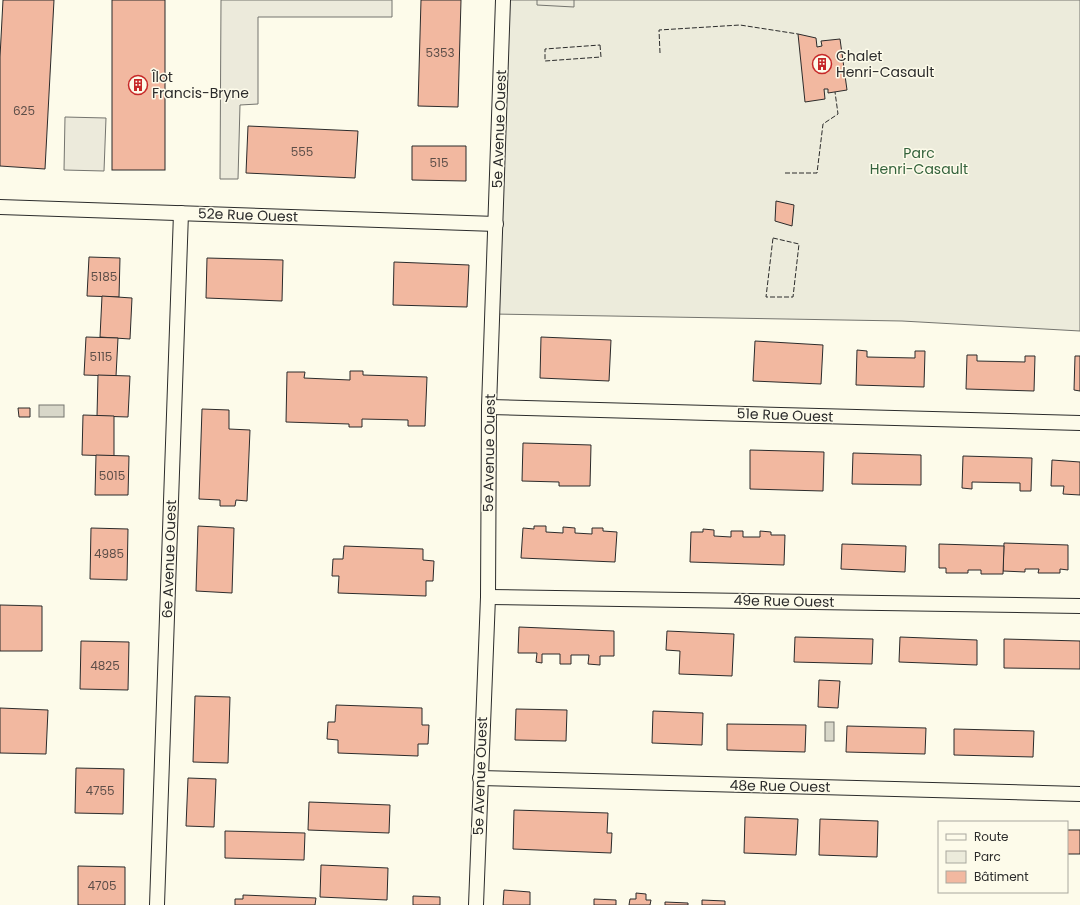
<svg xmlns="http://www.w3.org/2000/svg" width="1080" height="905" viewBox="0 0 1080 905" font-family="Poppins,sans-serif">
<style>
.green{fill:#ecebdb;stroke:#74746e}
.parking{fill:#eceadb;stroke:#74746e}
.water{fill:#d8d7c9;stroke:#74746e}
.building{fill:#f2b8a0;stroke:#2b2b2b}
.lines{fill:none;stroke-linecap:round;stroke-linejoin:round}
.minor-casing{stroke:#2b2b2b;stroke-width:16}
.minor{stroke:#fdfbea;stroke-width:14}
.fence{stroke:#2b2b2b;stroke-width:1;stroke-dasharray:5 2;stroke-linecap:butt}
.labels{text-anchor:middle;stroke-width:3;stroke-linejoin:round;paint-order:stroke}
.number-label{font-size:12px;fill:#5d4e48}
.poi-label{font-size:14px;fill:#2b2b2b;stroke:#fdfbea;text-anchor:start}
.street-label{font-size:14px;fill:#2b2b2b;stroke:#fdfbea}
.park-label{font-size:14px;fill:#34623c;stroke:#fdfbea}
</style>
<rect width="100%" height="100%" fill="#fdfbea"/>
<path class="green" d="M 503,0 L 1080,0 L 1080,331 L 902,321 L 493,314 Z"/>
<g class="parking">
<path d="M 221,0 L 392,0 L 392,17 L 258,17 L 258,104 L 240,105 L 238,179 L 220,179 Z"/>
<path d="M 537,0 L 574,0 L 574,7 L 537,5 Z"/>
<path d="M 65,117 L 106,118 L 104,171 L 64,170 Z"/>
</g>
<g class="water">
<rect x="39" y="405" width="25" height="12"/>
<rect x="825" y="722" width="9" height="19"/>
</g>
<g class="building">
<path d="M 3,0 L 54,0 L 45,169 L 0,166 L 0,57 Z"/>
<rect x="112" y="0" width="53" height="170"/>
<path d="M 421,0 L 461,0 L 458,107 L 418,106 Z"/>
<path d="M 798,34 L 816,38 L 817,47 L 822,46 L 821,41 L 840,39 L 847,90 L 828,93 L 828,89 L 824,89 L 825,99 L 805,102 Z"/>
<path d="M 248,126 L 358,131 L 355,178 L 246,173 Z"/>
<path d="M 412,146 L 466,146 L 466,181 L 412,180 Z"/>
<path d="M 776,201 L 794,205 L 792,226 L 775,221 Z"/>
<path d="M 89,257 L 120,258 L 119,297 L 87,296 Z"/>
<path d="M 207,258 L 283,260 L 282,301 L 206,298 Z"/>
<path d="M 394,262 L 469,265 L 467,307 L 393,305 Z"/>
<path d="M 102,296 L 132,298 L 130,339 L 100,337 Z"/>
<path d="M 86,337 L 118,338 L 116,376 L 84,375 Z"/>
<path d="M 541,337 L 611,340 L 609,381 L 540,378 Z"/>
<path d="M 755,341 L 823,345 L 821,384 L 753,381 Z"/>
<path d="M 857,350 L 867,351 L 867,357 L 915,358 L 915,351 L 925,351 L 924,387 L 856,385 Z"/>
<path d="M 967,355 L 977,355 L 977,361 L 1025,362 L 1025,356 L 1035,356 L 1034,391 L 966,389 Z"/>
<path d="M 1075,356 L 1080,356 L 1080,391 L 1074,390 Z"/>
<path d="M 350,371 L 363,371 L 363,375 L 427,377 L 425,426 L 408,426 L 408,420 L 362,419 L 362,427 L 349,427 L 349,424 L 286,422 L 287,372 L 305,372 L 304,378 L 350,380 Z"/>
<path d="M 98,375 L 130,376 L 128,417 L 97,416 Z"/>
<path d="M 18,408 L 30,408 L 30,417 L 19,417 Z"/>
<path d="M 202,409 L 229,410 L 229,429 L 250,430 L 247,501 L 236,500 L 235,506 L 220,506 L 220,500 L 199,499 Z"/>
<path d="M 83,415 L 114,416 L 114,456 L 82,455 Z"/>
<path d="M 523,443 L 591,445 L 590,486 L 559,486 L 559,482 L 522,481 Z"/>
<path d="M 750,450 L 824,452 L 823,491 L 750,489 Z"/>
<path d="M 853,453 L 921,455 L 921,485 L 852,484 Z"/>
<path d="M 96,455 L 129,456 L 128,495 L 95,495 Z"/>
<path d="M 963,456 L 1032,458 L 1031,491 L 1020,491 L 1020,483 L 972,482 L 972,489 L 962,488 Z"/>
<path d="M 1052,460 L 1080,462 L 1080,495 L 1063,494 L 1064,486 L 1051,486 Z"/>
<path d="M 198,526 L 234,528 L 232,593 L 196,591 Z"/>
<path d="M 534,526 L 546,526 L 546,532 L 563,533 L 563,527 L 575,528 L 575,533 L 592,534 L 592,528 L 603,528 L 603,531 L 617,532 L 615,562 L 521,558 L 523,528 L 534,529 Z"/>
<path d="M 91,528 L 128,529 L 127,580 L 90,579 Z"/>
<path d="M 703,529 L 714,530 L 714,536 L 731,537 L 731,531 L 743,531 L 743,537 L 760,537 L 760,531 L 771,532 L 771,535 L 785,535 L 784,565 L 690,562 L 691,532 L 703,532 Z"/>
<path d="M 1004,543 L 1068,545 L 1068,570 L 1060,569 L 1060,573 L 1038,573 L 1039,569 L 1025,569 L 1025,572 L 1003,571 Z"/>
<path d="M 842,544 L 906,546 L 905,572 L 841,569 Z"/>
<path d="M 939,544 L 1004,546 L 1003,574 L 981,574 L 981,570 L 968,570 L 968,573 L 946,573 L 946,568 L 939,568 Z"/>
<path d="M 344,546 L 423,549 L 423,560 L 434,561 L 433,581 L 426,581 L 426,596 L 338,593 L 339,576 L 332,576 L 333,559 L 343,559 Z"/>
<path d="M 0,605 L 42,606 L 42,651 L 0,651 Z"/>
<path d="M 519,627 L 614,631 L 614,656 L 600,656 L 600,665 L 588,664 L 589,655 L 571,655 L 571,664 L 560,664 L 560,654 L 542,654 L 542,663 L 536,662 L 537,653 L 518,653 Z"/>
<path d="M 667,631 L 734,634 L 732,676 L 679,674 L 680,651 L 666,650 Z"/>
<path d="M 795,637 L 873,639 L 872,664 L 794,662 Z"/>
<path d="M 900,637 L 977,640 L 977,665 L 899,662 Z"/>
<path d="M 1004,639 L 1080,641 L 1080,669 L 1004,668 Z"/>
<path d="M 81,641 L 129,642 L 128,690 L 80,689 Z"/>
<path d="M 819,680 L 840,681 L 838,708 L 818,707 Z"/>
<path d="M 195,696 L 230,697 L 228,763 L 193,762 Z"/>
<path d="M 336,705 L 422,708 L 422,725 L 429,725 L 428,744 L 418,744 L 418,756 L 338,753 L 338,740 L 327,739 L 328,722 L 335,722 Z"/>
<path d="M 0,708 L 48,710 L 46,754 L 0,753 Z"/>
<path d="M 516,709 L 567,710 L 566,741 L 515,740 Z"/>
<path d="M 653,711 L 703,713 L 702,745 L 652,743 Z"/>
<path d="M 727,724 L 806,725 L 805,752 L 727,750 Z"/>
<path d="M 847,726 L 926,728 L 925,754 L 846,752 Z"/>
<path d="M 954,729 L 1034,731 L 1033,757 L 954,755 Z"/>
<path d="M 76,768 L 124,769 L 123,814 L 75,813 Z"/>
<path d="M 188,778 L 216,779 L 214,827 L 186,826 Z"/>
<path d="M 309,802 L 390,805 L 389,833 L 308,830 Z"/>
<path d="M 514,810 L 608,813 L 607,833 L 612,833 L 611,853 L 513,849 Z"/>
<path d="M 745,817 L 798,819 L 796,855 L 744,853 Z"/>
<path d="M 820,819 L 878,821 L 877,857 L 819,855 Z"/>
<rect x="1067" y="830" width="13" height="24"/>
<path d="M 225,831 L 305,833 L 304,860 L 225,858 Z"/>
<path d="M 321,865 L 388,868 L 387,900 L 320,897 Z"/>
<path d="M 78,866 L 125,867 L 125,905 L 78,905 Z"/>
<path d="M 504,890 L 530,892 L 530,905 L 503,905 Z"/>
<path d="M 636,893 L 646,894 L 646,900 L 651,900 L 650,905 L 629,905 L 630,899 L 636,899 Z"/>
<path d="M 243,895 L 316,898 L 315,905 L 235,905 L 235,899 L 243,899 Z"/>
<path d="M 413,896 L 440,897 L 440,905 L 413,905 Z"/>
<path d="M 594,899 L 616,900 L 616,905 L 594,905 Z"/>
<path d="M 702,900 L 725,901 L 725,905 L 702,905 Z"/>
<path d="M 665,902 L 688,903 L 688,905 L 665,905 Z"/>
</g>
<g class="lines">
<defs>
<g id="minor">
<path d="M 0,207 L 496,224"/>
<path d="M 489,407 L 1080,423"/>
<path d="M 488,597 L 1080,606"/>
<path d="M 480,778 L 1080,794"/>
<path d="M 157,905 L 181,213"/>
<path d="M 476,905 L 488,597 L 489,407 L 503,0"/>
</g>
</defs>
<use href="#minor" class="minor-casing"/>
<use href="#minor" class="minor"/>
<g class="fence">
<path d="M 600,45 L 601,57 L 545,61 L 545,49 Z"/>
<path d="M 660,53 L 659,30 L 740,25 L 798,34"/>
<path d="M 785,173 L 817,173 L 823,124 L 838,114 L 835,92"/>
<path d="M 773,238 L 799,244 L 793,297 L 766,297 Z"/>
</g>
</g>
<defs>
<symbol id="building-ring" viewBox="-11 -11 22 22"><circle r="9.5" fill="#fdfbea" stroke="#c62828" stroke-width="1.5"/><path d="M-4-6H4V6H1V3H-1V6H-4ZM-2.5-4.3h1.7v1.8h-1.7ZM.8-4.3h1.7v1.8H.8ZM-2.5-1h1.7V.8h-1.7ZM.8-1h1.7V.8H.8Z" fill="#c62828"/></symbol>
</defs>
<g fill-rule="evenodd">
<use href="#building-ring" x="811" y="53" width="22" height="22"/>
<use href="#building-ring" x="127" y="74" width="22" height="22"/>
</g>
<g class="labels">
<g class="number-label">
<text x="440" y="57">5353</text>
<text x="24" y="115">625</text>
<text x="302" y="156">555</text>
<text x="439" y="167">515</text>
<text x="104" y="281">5185</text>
<text x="101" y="361">5115</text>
<text x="112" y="480">5015</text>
<text x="109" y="558">4985</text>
<text x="105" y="670">4825</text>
<text x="100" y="795">4755</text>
<text x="102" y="890">4705</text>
</g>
<g class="poi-label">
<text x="836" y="61">Chalet<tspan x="836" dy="16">Henri-Casault</tspan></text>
<text x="152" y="82">Îlot<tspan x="152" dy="16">Francis-Bryne</tspan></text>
</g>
<g class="street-label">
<text transform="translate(499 129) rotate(-88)" y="5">5e Avenue Ouest</text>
<text transform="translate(248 215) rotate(2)" y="5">52e Rue Ouest</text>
<text transform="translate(785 415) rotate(2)" y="5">51e Rue Ouest</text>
<text transform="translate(489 453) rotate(-89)" y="5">5e Avenue Ouest</text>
<text transform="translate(169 559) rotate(-88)" y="5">6e Avenue Ouest</text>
<text transform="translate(784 601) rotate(1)" y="5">49e Rue Ouest</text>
<text transform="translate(480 776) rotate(-88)" y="5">5e Avenue Ouest</text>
<text transform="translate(780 786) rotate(1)" y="5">48e Rue Ouest</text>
</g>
<g class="park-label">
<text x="919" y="158">Parc<tspan x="919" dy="16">Henri-Casault</tspan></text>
</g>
</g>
<rect x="938" y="821" width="130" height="72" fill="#fdfbea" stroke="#a9a89e"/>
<rect x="946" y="834" width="20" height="6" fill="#fdfbea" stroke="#a9a89e"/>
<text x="974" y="841" font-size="12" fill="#2b2b2b">Route</text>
<rect x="946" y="851" width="20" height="12" fill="#ecebdb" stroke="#a9a89e"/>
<text x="974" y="861" font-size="12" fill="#2b2b2b">Parc</text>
<rect x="946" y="871" width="20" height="12" fill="#f2b8a0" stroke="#a9a89e"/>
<text x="974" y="881" font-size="12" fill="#2b2b2b">Bâtiment</text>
</svg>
